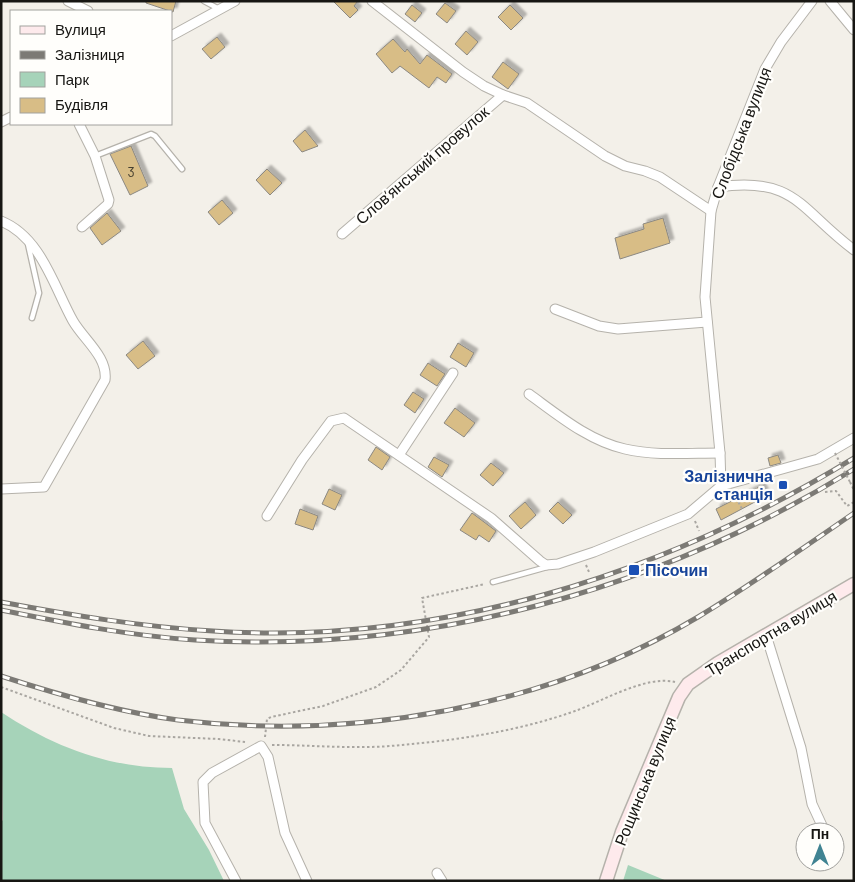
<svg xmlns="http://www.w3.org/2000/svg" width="855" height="882" viewBox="0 0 855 882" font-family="Barlow,sans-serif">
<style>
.green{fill:#a6d3b9}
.building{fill:#d8bd86;stroke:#8b8882;filter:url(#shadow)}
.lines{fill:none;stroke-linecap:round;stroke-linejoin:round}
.lane-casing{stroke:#b5b2ab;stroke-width:7}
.street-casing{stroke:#b5b2ab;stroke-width:11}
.secondary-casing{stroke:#b5b2ab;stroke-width:15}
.path{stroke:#a9a6a1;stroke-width:2;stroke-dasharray:2.5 2.5;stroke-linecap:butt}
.lane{stroke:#fff;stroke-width:4.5}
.street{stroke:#fff;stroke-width:9}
.secondary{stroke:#feeaec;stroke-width:12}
.rail-casing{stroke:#7c7a75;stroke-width:5}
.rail{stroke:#fffefb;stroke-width:3;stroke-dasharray:9;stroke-linecap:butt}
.path-bridge{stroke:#a9a6a1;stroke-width:2;stroke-dasharray:2.5 2.5;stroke-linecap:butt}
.transit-dot{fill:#1a4fb4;stroke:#fffefb;stroke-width:2}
.labels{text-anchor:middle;stroke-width:4.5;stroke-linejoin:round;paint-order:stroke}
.number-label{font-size:14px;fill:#474030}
.street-label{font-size:16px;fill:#171613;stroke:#fffefb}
.transit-label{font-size:16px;font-weight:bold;fill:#164399;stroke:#fffefb;text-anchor:end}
</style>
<defs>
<filter id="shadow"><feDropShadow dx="4" dy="-4" stdDeviation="1" flood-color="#0004"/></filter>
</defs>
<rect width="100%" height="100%" fill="#f3f0e9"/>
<g class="green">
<path d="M 1,712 C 54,747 109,768 172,768 L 184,809 L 209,850 L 224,881 L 1,881 L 1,822 L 3,820 Z"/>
<path d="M 628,865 L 667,881 L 623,881 Z"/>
</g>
<g class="building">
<path d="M 146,1 L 176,1 L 173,12 L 146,3 Z"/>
<path d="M 333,1 L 358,1 L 354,6 L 358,10 L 350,18 Z"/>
<path d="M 445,3 L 456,11 L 447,23 L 436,14 Z"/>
<path d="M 412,5 L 422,13 L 415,22 L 405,14 Z"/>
<path d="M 510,5 L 523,18 L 511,30 L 498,17 Z"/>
<path d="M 466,31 L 478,42 L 467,55 L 455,44 Z"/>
<path d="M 217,37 L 225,47 L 211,59 L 202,49 Z"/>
<path d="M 393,39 L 405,52 L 407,49 L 420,64 L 427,55 L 452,74 L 446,83 L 437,77 L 429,88 L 400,66 L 392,73 L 376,54 Z"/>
<path d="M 503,62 L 519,74 L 508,89 L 492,77 Z"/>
<path d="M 305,130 L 318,146 L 302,152 L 293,141 Z"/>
<path d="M 131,146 L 148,186 L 130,195 L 110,154 Z"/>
<path d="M 267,169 L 282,183 L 270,195 L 256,180 Z"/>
<path d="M 222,200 L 233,213 L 219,225 L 208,212 Z"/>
<path d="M 107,213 L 121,231 L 102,245 L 90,228 Z"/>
<path d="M 663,218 L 670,243 L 620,259 L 615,238 L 644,229 L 643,224 Z"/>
<path d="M 143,341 L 155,356 L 138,369 L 126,355 Z"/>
<path d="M 458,343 L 474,353 L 466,367 L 450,357 Z"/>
<path d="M 428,363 L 445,374 L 437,386 L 420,375 Z"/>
<path d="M 413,392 L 424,399 L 415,413 L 404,405 Z"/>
<path d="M 455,408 L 475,423 L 464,437 L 444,423 Z"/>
<path d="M 376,447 L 390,457 L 382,470 L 368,460 Z"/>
<path d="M 778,455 L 781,463 L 770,466 L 768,458 Z"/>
<path d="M 434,457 L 449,465 L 442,477 L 428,467 Z"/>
<path d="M 491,463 L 504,473 L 493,486 L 480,475 Z"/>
<path d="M 761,486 L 766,496 L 721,520 L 716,509 Z"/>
<path d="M 329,489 L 342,495 L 335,510 L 322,504 Z"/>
<path d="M 525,502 L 536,515 L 521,529 L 509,516 Z"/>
<path d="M 558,502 L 572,515 L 563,524 L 549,511 Z"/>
<path d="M 300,509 L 318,516 L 313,530 L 295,524 Z"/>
<path d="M 472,513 L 496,531 L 489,542 L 479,535 L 476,540 L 460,530 Z"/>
</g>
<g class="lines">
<defs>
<g id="lane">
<path d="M 204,1 L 219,9"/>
<path d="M 95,156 L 151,134 L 155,136 L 182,169"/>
<path d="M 28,244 L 39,293 L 32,318"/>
<path d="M 493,582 L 547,567"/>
</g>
<g id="street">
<path d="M 68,1 L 88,11"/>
<path d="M 372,1 L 463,72 L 484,86 L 503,95 L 527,103 L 605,156 L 625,166 L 645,171 L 660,177 L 711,211"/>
<path d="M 830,1 L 854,30"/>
<path d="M 171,36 L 235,1"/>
<path d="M 1,122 L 11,117"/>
<path d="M 79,124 L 95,156 L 109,200 L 108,204 L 82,227"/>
<path d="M 718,187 C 796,176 800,210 854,250"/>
<path d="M 1,221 C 41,237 54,287 73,321 C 84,340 108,357 105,380 L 44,487 L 1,489"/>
<path d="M 342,234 L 503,95"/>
<path d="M 555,309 L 599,326 L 618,329 L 707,322"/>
<path d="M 529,394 C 558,415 589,441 625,449 C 655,456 689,453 720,453"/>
<path d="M 399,455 L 453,373"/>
<path d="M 721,486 L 720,453 L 705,297 L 711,211 L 718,187 L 765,69 L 781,42 L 812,1"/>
<path d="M 267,516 L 302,460 L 331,421 L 344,418 L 491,518 L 540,561 L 546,565 L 558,564 L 594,552 L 688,514 L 721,486 L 818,459 L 854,438"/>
<path d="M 766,635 L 801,748 L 812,804 L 825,832"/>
<path d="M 437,873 L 442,881"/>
<path d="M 236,881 L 205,823 L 203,782 L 212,773 L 261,746 L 268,757 L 285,833 L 307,881"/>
</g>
<path id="secondary" d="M 606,881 L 622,832 L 679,697 L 688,684 L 718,663 L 854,584"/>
</defs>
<use href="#lane" class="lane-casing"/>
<use href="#street" class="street-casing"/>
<use href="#secondary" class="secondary-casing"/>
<g class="path">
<path d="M 850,482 L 854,490"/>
<path d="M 825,492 L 836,491 L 847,506 L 854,502"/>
<path d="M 734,493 L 743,511"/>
<path d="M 695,521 L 699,531"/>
<path d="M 586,565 L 589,572"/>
<path d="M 1,687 L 114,728 L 149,736 L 219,739 L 245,742"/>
<path d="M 265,737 L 267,719 L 271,717 L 323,706 L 376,687 L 401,670 L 429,637 L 422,598 L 485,584"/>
<path d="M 272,745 C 311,745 351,749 390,746 C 452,741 516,732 575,711 C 603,701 646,675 675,682"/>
</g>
<use href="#lane" class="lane"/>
<use href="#street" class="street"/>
<use href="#secondary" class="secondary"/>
<defs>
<g id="rail">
<path d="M 1,602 C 71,615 142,627 213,631 C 439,646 663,575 854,458"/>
<path d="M 1,610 C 65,623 130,636 195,640 C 426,654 658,591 854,469"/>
<path d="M 1,676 C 59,695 118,712 178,720 C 353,741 546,708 698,617 C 751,585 803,548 854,513"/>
</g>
</defs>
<use href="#rail" class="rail-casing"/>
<use href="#rail" class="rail"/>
<path class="path-bridge" d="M 835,453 L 850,482"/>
</g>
<g class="transit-dot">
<rect x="778" y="480" width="10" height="10" rx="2.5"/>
<rect x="628" y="564" width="12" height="12" rx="2.5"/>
</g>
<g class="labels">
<g class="number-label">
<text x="131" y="177">3</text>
</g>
<g class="street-label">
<text transform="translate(741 133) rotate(-69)" y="6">Слобідська вулиця</text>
<text transform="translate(422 165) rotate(-41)" y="6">Слов’янський провулок</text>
<text transform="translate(771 633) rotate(-31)" y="6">Транспортна вулиця</text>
<text transform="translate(645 781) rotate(-68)" y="6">Рощинська вулиця</text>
</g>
<g class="transit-label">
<text x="773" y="482">Залізнична<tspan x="773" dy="18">станція</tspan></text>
<text x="645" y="576" text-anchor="start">Пісочин</text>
</g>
</g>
<rect width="855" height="882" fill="none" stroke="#171613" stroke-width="5"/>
<rect x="10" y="10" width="162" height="115" fill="#fffefb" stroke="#a2a19e"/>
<rect x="20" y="26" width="25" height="8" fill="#feeaec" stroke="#a2a19e"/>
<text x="55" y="35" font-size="15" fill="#171613">Вулиця</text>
<rect x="20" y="51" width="25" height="8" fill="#7c7a75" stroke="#a2a19e"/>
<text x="55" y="60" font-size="15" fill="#171613">Залізниця</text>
<rect x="20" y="72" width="25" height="15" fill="#a6d3b9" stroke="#a2a19e"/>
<text x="55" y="85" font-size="15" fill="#171613">Парк</text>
<rect x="20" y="98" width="25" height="15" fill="#d8bd86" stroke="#a2a19e"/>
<text x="55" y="110" font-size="15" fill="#171613">Будівля</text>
<g transform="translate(820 847)"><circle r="24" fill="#fffefb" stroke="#a2a19e"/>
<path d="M0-4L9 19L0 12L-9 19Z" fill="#408392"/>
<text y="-8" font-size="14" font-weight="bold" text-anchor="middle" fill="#171613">Пн</text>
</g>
</svg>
